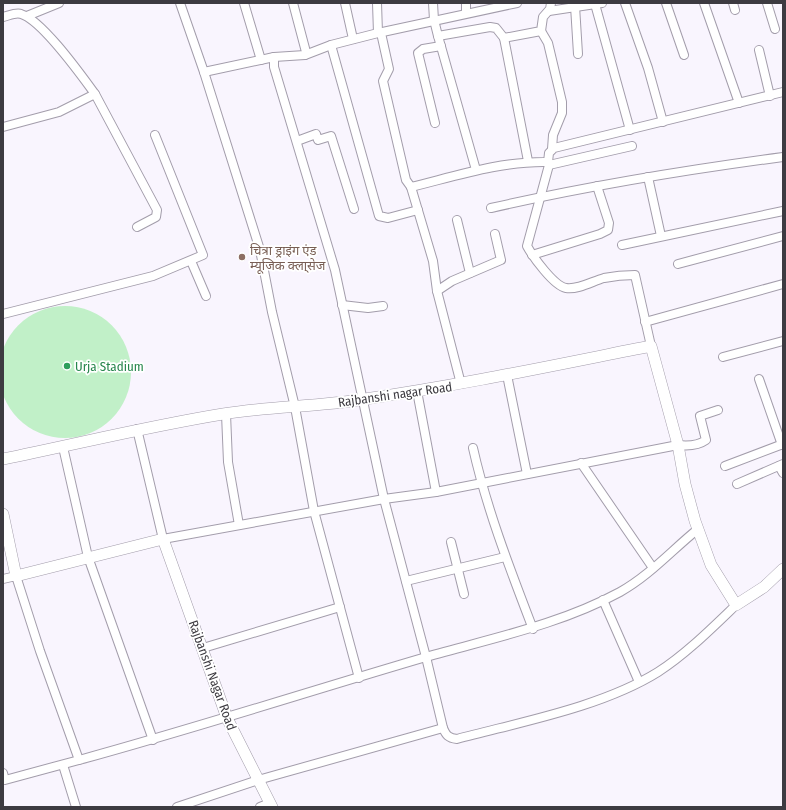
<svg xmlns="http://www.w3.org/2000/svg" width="786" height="810" viewBox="0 0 786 810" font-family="'Fira Sans Condensed','Noto Sans Devanagari',sans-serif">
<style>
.green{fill:#c1f0c8}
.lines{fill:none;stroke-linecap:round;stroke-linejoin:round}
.street-casing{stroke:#a39dab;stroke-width:10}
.secondary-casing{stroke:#a39dab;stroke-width:12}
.street{stroke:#fff;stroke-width:8}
.secondary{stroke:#fff;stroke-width:11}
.education-dot{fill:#8d6e63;stroke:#fff;stroke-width:1.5}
.leisure-dot{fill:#2e9e5b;stroke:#fff;stroke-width:1.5}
.labels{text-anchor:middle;stroke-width:3.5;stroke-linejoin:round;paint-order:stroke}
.education-label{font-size:13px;fill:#785e54;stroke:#fff;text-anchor:start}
.leisure-label{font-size:13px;fill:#27864d;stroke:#fff;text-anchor:start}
.street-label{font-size:13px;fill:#3d3b41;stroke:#fff}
</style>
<rect width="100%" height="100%" fill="#f9f5fe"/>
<circle class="green" cx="65" cy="372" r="66"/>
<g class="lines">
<defs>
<g id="street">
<path d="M 180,3 L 204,72 L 260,250 L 272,312 L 295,407 L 314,511 L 359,678"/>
<path d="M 244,3 L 261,60"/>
<path d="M 293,3 L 306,52 L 305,55"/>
<path d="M 345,3 L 353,39"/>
<path d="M 377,3 L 378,33"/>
<path d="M 433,3 L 434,20 L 438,36 L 476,170"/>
<path d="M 625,3 L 648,68 L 663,122"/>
<path d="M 666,3 L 684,55"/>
<path d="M 704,3 L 739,103"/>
<path d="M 733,3 L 735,10"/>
<path d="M 767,3 L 775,29"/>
<path d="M 595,4 L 630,130"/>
<path d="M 575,6 L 578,54"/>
<path d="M 549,11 L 602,3"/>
<path d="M 466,13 L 466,3"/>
<path d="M 27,16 L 59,3"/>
<path d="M 3,17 C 8,16 16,12 21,14 C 42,20 81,75 95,94"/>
<path d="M 541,31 L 548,43 L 562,102 L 562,113 L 553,135 L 552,149"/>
<path d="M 381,33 L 389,69 L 383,81 L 406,180 L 411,187"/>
<path d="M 438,36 L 490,27 L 496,28 L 504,38 L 528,161"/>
<path d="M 504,38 L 541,31 L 543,17 L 550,9 L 551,3"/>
<path d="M 331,45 L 379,216 L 388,218 L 418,210"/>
<path d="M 759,50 L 770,96"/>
<path d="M 274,57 L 274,67 L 335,270 L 384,499 L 426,657 L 443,728"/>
<path d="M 204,72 L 274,57 L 305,55 L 331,45 L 378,33 L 517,3"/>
<path d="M 435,123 L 418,53 L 423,49 L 441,46"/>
<path d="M 3,127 L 59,112 L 95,94 L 157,210 L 156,217 L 137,227"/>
<path d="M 297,141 L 316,134 L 318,140 L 331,136 L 354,209"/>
<path d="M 548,162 L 549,165 L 527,246 C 533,257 554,286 566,288 C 578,290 593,281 604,278 C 614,276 625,275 635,275 L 651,346"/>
<path d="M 549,165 L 632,146"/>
<path d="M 648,177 L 661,236"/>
<path d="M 491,208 C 588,186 685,170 783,157"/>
<path d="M 457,220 L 470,273"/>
<path d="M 622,245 L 783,211"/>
<path d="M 532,255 L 600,234 L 608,230 L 609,223 L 597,186"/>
<path d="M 191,261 L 206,296"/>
<path d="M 678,264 L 783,236"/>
<path d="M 437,291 L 452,281 L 501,260 L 495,234"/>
<path d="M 342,305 L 368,308 L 383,306"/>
<path d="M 3,314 L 153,276 L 203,255 L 155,135"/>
<path d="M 645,322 L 783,284"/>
<path d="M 723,357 L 783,341"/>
<path d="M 507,375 L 527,474"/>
<path d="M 759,379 L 782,445"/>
<path d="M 461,384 L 437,291 L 433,261 L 411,187 C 456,176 501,161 548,162 L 549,153 L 554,148 L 783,92"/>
<path d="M 417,391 L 436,492"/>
<path d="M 226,414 L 228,462 L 239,525"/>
<path d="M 137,429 L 163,539 L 384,499 L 436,492 L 678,445 C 687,446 699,445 706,440 L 700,416 L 718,410"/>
<path d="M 63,447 L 88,557 L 153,740"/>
<path d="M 473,448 C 487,510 510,569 533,629"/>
<path d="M 581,463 L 653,568"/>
<path d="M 725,466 L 783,444"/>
<path d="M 779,466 L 783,473"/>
<path d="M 737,484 L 783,464"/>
<path d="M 451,542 L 464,594"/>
<path d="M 3,579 L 16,576 L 40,651 L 79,760 C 196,728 310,691 426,657 C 492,638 559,625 620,592 C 649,576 672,550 698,529"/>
<path d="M 406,581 L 505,557"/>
<path d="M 603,600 L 639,682"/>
<path d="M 203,648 L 340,607"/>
<path d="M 63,765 L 76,807"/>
<path d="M 3,773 L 5,780 L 79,760"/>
<path d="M 177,807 L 258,780 L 443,728 C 446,735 448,738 457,739 C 520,722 602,707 658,672 C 686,654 712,628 736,605"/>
<path d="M 260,807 L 270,803"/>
</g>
<g id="secondary">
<path d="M 3,459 C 77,444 149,426 223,414 C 270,406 318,407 365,399 C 461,385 555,365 651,346 L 678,445 L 685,484 L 695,521 L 711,565 L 736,605 L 764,587 L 783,569"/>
<path d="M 3,514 L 16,576 L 163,539 L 227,718 L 272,807"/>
</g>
</defs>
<use href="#street" class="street-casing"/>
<use href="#secondary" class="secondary-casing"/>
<use href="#street" class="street"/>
<use href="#secondary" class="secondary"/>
</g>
<circle class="education-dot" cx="242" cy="257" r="4"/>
<circle class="leisure-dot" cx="67" cy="366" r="4"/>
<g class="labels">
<g class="education-label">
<text x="250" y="255">चित्रा ड्राइंग एंड<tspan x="250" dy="15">म्यूजिक क्ला्सेज</tspan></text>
</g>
<g class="leisure-label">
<text x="75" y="371">Urja Stadium</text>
</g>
<g class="street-label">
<text transform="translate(395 394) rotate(-8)" y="5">Rajbanshi nagar Road</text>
<text transform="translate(213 675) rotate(70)" y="5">Rajbanshi Nagar Road</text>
</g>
</g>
<rect width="786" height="810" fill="none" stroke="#3d3b41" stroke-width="8"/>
</svg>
